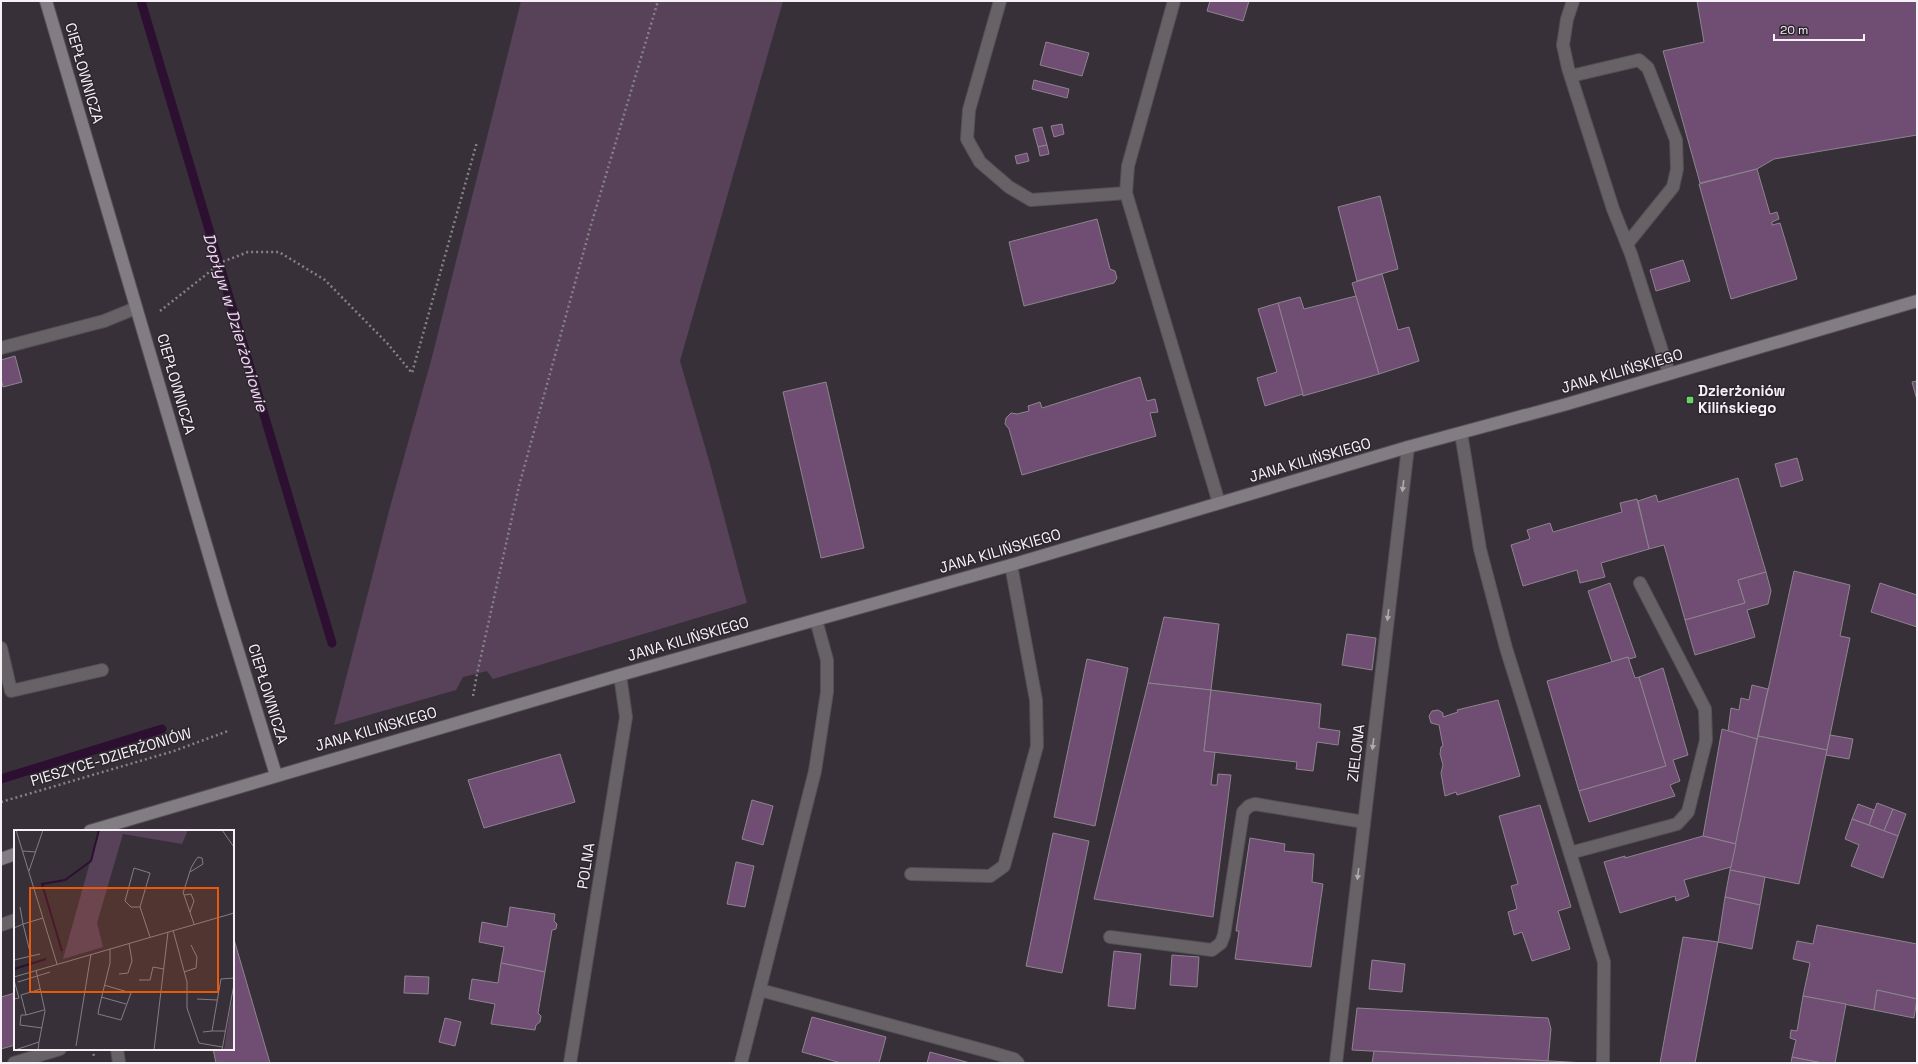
<svg xmlns="http://www.w3.org/2000/svg" width="1918" height="1064" viewBox="0 0 1918 1064" font-family="'Space Grotesk',sans-serif">
<style>
.green{fill:#57425a}
.lines{fill:none;stroke-linecap:round;stroke-linejoin:round}
.stream{stroke:#2d0f31;stroke-width:9}
.building{fill:#704e74;stroke:#8d848e}
.lane-casing{stroke:#554f56;stroke-width:14}
.street-casing{stroke:#554f56;stroke-width:14}
.secondary-casing{stroke:#554f56;stroke-width:14}
.path{stroke:#868087;stroke-width:2.5;stroke-dasharray:2 3;stroke-linecap:butt}
.lane{stroke:#666266;stroke-width:12}
.street{stroke:#666266;stroke-width:12}
.secondary{stroke:#827c83;stroke-width:12}
.oneway{fill:#aeaaae}
.poi-dot{fill:#68d465;stroke:#2d262e;stroke-width:1.5}
.labels{text-anchor:middle;stroke-width:3;stroke-linejoin:round;paint-order:stroke}
.street-label{font-size:15px;fill:#f5f1f6;stroke:#2d262e}
.poi-label{font-size:15px;font-weight:bold;fill:#f5f1f6;stroke:#2d262e;text-anchor:start}
.water-label{font-size:16px;font-style:italic;fill:#f9d7fd;stroke:#2d262e}
.inset-river{fill:none;stroke:#2d0f31;stroke-width:2}
.inset-road{fill:none;stroke:#837d84;stroke-width:1}
.view{fill:#e8590c;fill-opacity:0.15;stroke:#e8590c;stroke-width:2}
.inset-edge{fill:none;stroke:#f5f1f6;stroke-width:2}
</style>
<rect width="100%" height="100%" fill="#373038"/>
<path class="green" d="M 521,1 L 783,1 L 680,361 L 710,464 L 747,603 L 493,679 L 487,671 L 463,677 L 456,690 L 334,725 L 390,507 L 432,357 Z"/>
<g class="lines">
<g class="stream">
<path d="M 141,1 L 332,643"/>
<path d="M 1,779 L 162,729"/>
</g>
</g>
<g class="building">
<path d="M 1210,1 L 1249,1 L 1243,21 L 1207,11 Z"/>
<path d="M 1697,1 L 1917,1 L 1917,135 L 1774,159 L 1757,169 L 1700,183 L 1663,51 L 1704,42 Z"/>
<path d="M 1046,42 L 1089,53 L 1082,76 L 1040,65 Z"/>
<path d="M 1034,80 L 1069,89 L 1067,98 L 1032,89 Z"/>
<path d="M 1062,124 L 1064,134 L 1054,137 L 1051,126 Z"/>
<path d="M 1042,127 L 1047,145 L 1038,147 L 1033,129 Z"/>
<path d="M 1047,145 L 1049,154 L 1040,156 L 1038,147 Z"/>
<path d="M 1027,153 L 1029,161 L 1017,164 L 1015,156 Z"/>
<path d="M 1757,169 L 1770,214 L 1777,212 L 1779,219 L 1772,222 L 1772,225 L 1780,223 L 1797,279 L 1731,299 L 1699,184 Z"/>
<path d="M 1380,196 L 1398,269 L 1357,281 L 1338,207 Z"/>
<path d="M 1097,219 L 1110,269 L 1115,271 L 1117,278 L 1114,283 L 1024,306 L 1009,242 Z"/>
<path d="M 1683,260 L 1690,281 L 1656,291 L 1650,270 Z"/>
<path d="M 1382,274 L 1398,330 L 1409,327 L 1419,361 L 1379,374 L 1352,283 Z"/>
<path d="M 1356,296 L 1379,374 L 1303,396 L 1278,303 L 1300,297 L 1304,309 Z"/>
<path d="M 1278,303 L 1303,394 L 1265,406 L 1257,378 L 1277,372 L 1258,309 Z"/>
<path d="M 15,356 L 22,382 L 3,387 L 1,379 L 1,360 Z"/>
<path d="M 1140,377 L 1147,401 L 1155,399 L 1158,412 L 1150,413 L 1156,436 L 1022,475 L 1009,429 L 1005,424 L 1006,418 L 1011,413 L 1017,414 L 1029,411 L 1028,406 L 1040,402 L 1042,408 Z"/>
<path d="M 1917,381 L 1917,400 L 1912,382 Z"/>
<path d="M 826,382 L 864,548 L 821,558 L 783,392 Z"/>
<path d="M 1797,458 L 1803,480 L 1781,487 L 1775,464 Z"/>
<path d="M 1738,478 L 1766,572 L 1738,580 L 1745,603 L 1685,620 L 1664,545 L 1649,549 L 1638,501 L 1656,495 L 1658,502 Z"/>
<path d="M 1637,499 L 1649,549 L 1601,563 L 1605,577 L 1580,583 L 1577,570 L 1523,586 L 1511,545 L 1530,539 L 1527,530 L 1550,523 L 1553,532 L 1622,512 L 1620,503 Z"/>
<path d="M 1794,571 L 1850,585 L 1840,636 L 1850,638 L 1827,750 L 1758,736 Z"/>
<path d="M 1766,572 L 1771,591 L 1768,604 L 1747,610 L 1755,637 L 1695,655 L 1685,620 L 1745,603 L 1738,580 Z"/>
<path d="M 1610,583 L 1636,657 L 1629,659 L 1628,657 L 1612,662 L 1588,591 Z"/>
<path d="M 1880,583 L 1917,595 L 1917,627 L 1871,612 Z"/>
<path d="M 1164,617 L 1219,624 L 1211,690 L 1148,683 Z"/>
<path d="M 1347,634 L 1376,638 L 1372,670 L 1342,665 Z"/>
<path d="M 1628,657 L 1635,678 L 1639,677 L 1666,766 L 1579,791 L 1547,681 Z"/>
<path d="M 1087,659 L 1128,668 L 1095,826 L 1054,817 Z"/>
<path d="M 1663,668 L 1688,755 L 1673,760 L 1680,781 L 1670,785 L 1675,796 L 1589,822 L 1579,791 L 1666,766 L 1639,677 Z"/>
<path d="M 1148,683 L 1211,690 L 1204,751 L 1215,752 L 1211,785 L 1217,785 L 1218,774 L 1231,775 L 1213,917 L 1094,899 Z"/>
<path d="M 1752,685 L 1768,689 L 1757,739 L 1728,731 L 1731,708 L 1739,710 L 1741,698 L 1749,700 Z"/>
<path d="M 1211,690 L 1321,704 L 1319,728 L 1340,731 L 1338,745 L 1317,742 L 1313,771 L 1296,769 L 1297,762 L 1204,751 Z"/>
<path d="M 1498,700 L 1520,776 L 1457,795 L 1456,792 L 1445,796 L 1441,773 L 1443,765 L 1440,754 L 1441,747 L 1443,746 L 1439,725 L 1431,723 L 1429,716 L 1432,711 L 1438,710 L 1443,713 L 1443,717 L 1458,712 L 1457,710 Z"/>
<path d="M 1722,729 L 1757,739 L 1736,844 L 1703,836 Z"/>
<path d="M 1830,735 L 1853,739 L 1849,759 L 1826,755 Z"/>
<path d="M 1758,736 L 1827,750 L 1799,884 L 1730,870 Z"/>
<path d="M 560,754 L 575,802 L 484,828 L 468,780 Z"/>
<path d="M 752,800 L 773,806 L 763,845 L 742,839 Z"/>
<path d="M 1877,803 L 1893,809 L 1884,831 L 1869,825 Z"/>
<path d="M 1858,804 L 1874,810 L 1869,825 L 1852,819 Z"/>
<path d="M 1540,805 L 1571,907 L 1558,911 L 1570,949 L 1532,961 L 1522,932 L 1514,935 L 1508,912 L 1517,909 L 1511,886 L 1518,884 L 1499,816 Z"/>
<path d="M 1893,809 L 1906,814 L 1898,836 L 1884,831 Z"/>
<path d="M 1852,819 L 1898,836 L 1883,878 L 1851,866 L 1859,845 L 1845,839 Z"/>
<path d="M 1053,833 L 1089,841 L 1062,973 L 1026,966 Z"/>
<path d="M 1703,836 L 1736,844 L 1731,867 L 1684,880 L 1689,896 L 1676,901 L 1675,896 L 1620,913 L 1604,862 L 1625,856 L 1625,858 Z"/>
<path d="M 1250,838 L 1285,844 L 1284,851 L 1314,854 L 1312,882 L 1323,884 L 1311,967 L 1235,959 L 1239,931 L 1236,931 Z"/>
<path d="M 736,862 L 754,866 L 745,907 L 727,904 Z"/>
<path d="M 1730,870 L 1765,877 L 1760,905 L 1725,897 Z"/>
<path d="M 1725,897 L 1760,905 L 1752,949 L 1718,942 Z"/>
<path d="M 510,907 L 555,914 L 554,921 L 557,924 L 556,929 L 552,930 L 545,972 L 501,963 L 504,947 L 479,942 L 482,922 L 507,927 Z"/>
<path d="M 1817,925 L 1917,944 L 1917,999 L 1877,990 L 1874,1010 L 1803,996 L 1810,963 L 1793,959 L 1797,941 L 1813,944 Z"/>
<path d="M 233,936 L 270,1063 L 216,1063 L 213,1049 L 233,1049 Z"/>
<path d="M 1683,937 L 1718,942 L 1695,1063 L 1660,1063 Z"/>
<path d="M 1114,951 L 1141,954 L 1135,1009 L 1108,1006 Z"/>
<path d="M 1172,955 L 1199,957 L 1197,987 L 1170,985 Z"/>
<path d="M 1372,960 L 1405,964 L 1402,992 L 1369,989 Z"/>
<path d="M 501,963 L 545,972 L 538,1013 L 541,1016 L 540,1022 L 536,1025 L 535,1030 L 491,1024 L 495,1004 L 469,999 L 472,979 L 498,983 Z"/>
<path d="M 405,976 L 429,977 L 428,994 L 404,993 Z"/>
<path d="M 1877,990 L 1917,999 L 1914,1018 L 1874,1010 Z"/>
<path d="M 15,993 L 15,1045 L 1,1049 L 1,997 Z"/>
<path d="M 1803,996 L 1846,1004 L 1835,1063 L 1822,1063 L 1792,1057 L 1796,1040 L 1790,1038 L 1791,1030 L 1797,1031 Z"/>
<path d="M 1357,1008 L 1548,1018 L 1551,1029 L 1548,1061 L 1352,1050 Z"/>
<path d="M 812,1017 L 886,1037 L 879,1063 L 841,1063 L 802,1052 Z"/>
<path d="M 445,1018 L 461,1022 L 455,1046 L 439,1042 Z"/>
<path d="M 1374,1051 L 1586,1063 L 1372,1063 Z"/>
<path d="M 930,1052 L 970,1063 L 927,1063 Z"/>
<path d="M 1792,1057 L 1822,1063 L 1791,1063 Z"/>
</g>
<g class="lines">
<defs>
<g id="lane">
<path d="M 1000,1 L 969,110 L 967,139 L 980,162 L 1009,187 L 1031,200 L 1126,193"/>
<path d="M 1174,1 L 1128,166 L 1126,193 L 1219,503"/>
<path d="M 1573,1 L 1567,19 L 1563,45 L 1568,68 L 1613,209 L 1631,254 L 1669,373"/>
<path d="M 1571,76 L 1639,60 L 1648,68 L 1676,140 L 1677,169 L 1673,187 L 1627,244"/>
<path d="M 1,348 L 104,321 L 136,308"/>
<path d="M 1461,433 L 1480,549 L 1506,648 L 1604,962 L 1603,1063"/>
<path d="M 1,648 L 11,691 L 102,670"/>
<path d="M 1570,853 L 1677,824 L 1688,812 L 1706,740 L 1705,709 L 1640,583"/>
<path d="M 911,874 L 990,876 L 1004,866 L 1037,746 L 1036,700 L 1011,565"/>
<path d="M 1,925 L 15,920"/>
<path d="M 1110,937 L 1212,950 L 1221,943 L 1224,935 L 1243,812 L 1249,806 L 1255,804 L 1364,822"/>
<path d="M 760,990 L 990,1052 L 1014,1059 L 1018,1063"/>
<path d="M 117,1049 L 119,1063"/>
<path d="M 14,1063 L 60,1049"/>
<path d="M 741,1063 L 815,771 L 827,692 L 827,660 L 816,620"/>
</g>
<g id="street">
<path d="M 570,1063 L 626,717 L 620,675"/>
<path d="M 1336,1063 L 1408,447"/>
</g>
<g id="secondary">
<path d="M 46,1 L 222,599 L 276,775"/>
<path d="M 90,831 L 620,675 L 1011,565 L 1408,447 L 1567,404 L 1917,301"/>
<path d="M 1,859 L 15,854"/>
</g>
</defs>
<use href="#lane" class="lane-casing"/>
<use href="#street" class="street-casing"/>
<use href="#secondary" class="secondary-casing"/>
<g class="path">
<path d="M 160,311 L 222,262 L 248,252 L 279,252 L 325,280 L 387,343 L 412,373 L 477,142"/>
<path d="M 473,696 L 477,674 L 519,486 L 591,225 L 658,1"/>
<path d="M 1,802 L 174,751 L 228,731"/>
<path d="M 92,1049 L 94,1056"/>
</g>
<use href="#lane" class="lane"/>
<use href="#street" class="street"/>
<use href="#secondary" class="secondary"/>
</g>
<defs><path id="oneway-solid" d="M-6-.8H1V-3.2L6.5 0L1 3.2V.8H-6Z"/></defs>
<g class="oneway">
<use href="#oneway-solid" transform="translate(1403 486) rotate(97)"/>
<use href="#oneway-solid" transform="translate(1388 615) rotate(97)"/>
<use href="#oneway-solid" transform="translate(1373 744) rotate(97)"/>
<use href="#oneway-solid" transform="translate(1358 874) rotate(97)"/>
</g>
<rect class="poi-dot" x="1686" y="396" width="8" height="8" rx="2"/>
<g class="labels">
<g class="street-label">
<text transform="translate(84 73) rotate(74)" y="5">CIEPŁOWNICZA</text>
<text transform="translate(1622 371) rotate(-16)" y="5">JANA KILIŃSKIEGO</text>
<text transform="translate(176 384) rotate(74)" y="5">CIEPŁOWNICZA</text>
<text transform="translate(1310 460) rotate(-16)" y="5">JANA KILIŃSKIEGO</text>
<text transform="translate(1000 551) rotate(-16)" y="5">JANA KILIŃSKIEGO</text>
<text transform="translate(688 639) rotate(-16)" y="5">JANA KILIŃSKIEGO</text>
<text transform="translate(268 694) rotate(73)" y="5">CIEPŁOWNICZA</text>
<text transform="translate(376 729) rotate(-16)" y="5">JANA KILIŃSKIEGO</text>
<text transform="translate(1356 753) rotate(-83)" y="5">ZIELONA</text>
<text transform="translate(111 757) rotate(-17)" y="5">PIESZYCE-DZIERŻONIÓW</text>
<text transform="translate(586 866) rotate(-81)" y="5">POLNA</text>
</g>
<g class="poi-label">
<text x="1698" y="396">Dzierżoniów<tspan x="1698" dy="17">Kilińskiego</tspan></text>
</g>
<g class="water-label">
<text transform="translate(236 322) rotate(73)" y="6">Dopływ w Dzierżoniowie</text>
</g>
</g>
<g transform="translate(14 830)">
<rect width="220" height="220" fill="#373038"/>
<path d="M 85,0 L 174,0 L 168,14 L 109,4 L 83,93 L 89,117 L 49,129 ZM 220,165 L 220,220 L 210,220 L 216,180 Z" fill="#57425a"/>
<path class="inset-river" d="M 48,121 L 28,54 L 51,50 L 77,31 L 85,0M 0,139 L 32,129"/>
<path class="inset-road" d="M 2,0 L 43,134M 208,0 L 220,17M 9,21 L 22,22M 15,41 L 29,0M 176,42 L 189,34 L 188,28 L 184,27 L 181,31 L 177,38 L 170,60 L 169,62 L 180,94M 170,65 L 177,64 L 180,71 L 176,82M 6,77 L 9,94 L 29,88M 126,77 L 117,77 L 111,71 L 120,38 L 136,43 L 126,77 L 136,107M 0,98 L 9,94 L 17,126 L 26,124M 159,100 L 173,152 L 173,178 L 185,213 L 208,217M 0,130 L 17,126M 22,140 L 31,181 L 25,212M 170,142 L 182,138 L 183,127 L 177,115M 105,144 L 114,143 L 118,131 L 115,113M 0,147 L 220,83M 0,150 L 5,168 L 0,169M 125,150 L 136,150 L 139,137 L 150,139M 4,152 L 36,142M 90,155 L 117,163 L 107,190 L 84,184 L 85,178 L 96,133 L 96,119M 27,159 L 7,165 L 12,185 L 30,180M 87,167 L 112,174M 183,169 L 203,170M 12,185 L 7,185 L 6,195 L 28,198M 198,201 L 211,201M 189,202 L 198,201 L 207,149 L 220,148M 62,216 L 77,124M 1,220 L 25,212 L 24,220M 140,220 L 154,102M 208,220 L 220,154"/>
<path class="view" d="M 16,58 L 204,58 L 204,162 L 16,162 Z"/>
<rect width="220" height="220" class="inset-edge"/>
</g>
<rect width="1918" height="1064" fill="none" stroke="#f5f1f6" stroke-width="4"/>
<path d="M1774 34v6h90v-6" fill="none" stroke="#f5f1f6" stroke-width="2"/>
<text x="1780" y="34" font-size="12" fill="#f5f1f6" stroke="#2d262e" stroke-width="3" paint-order="stroke">20 m</text>
</svg>
